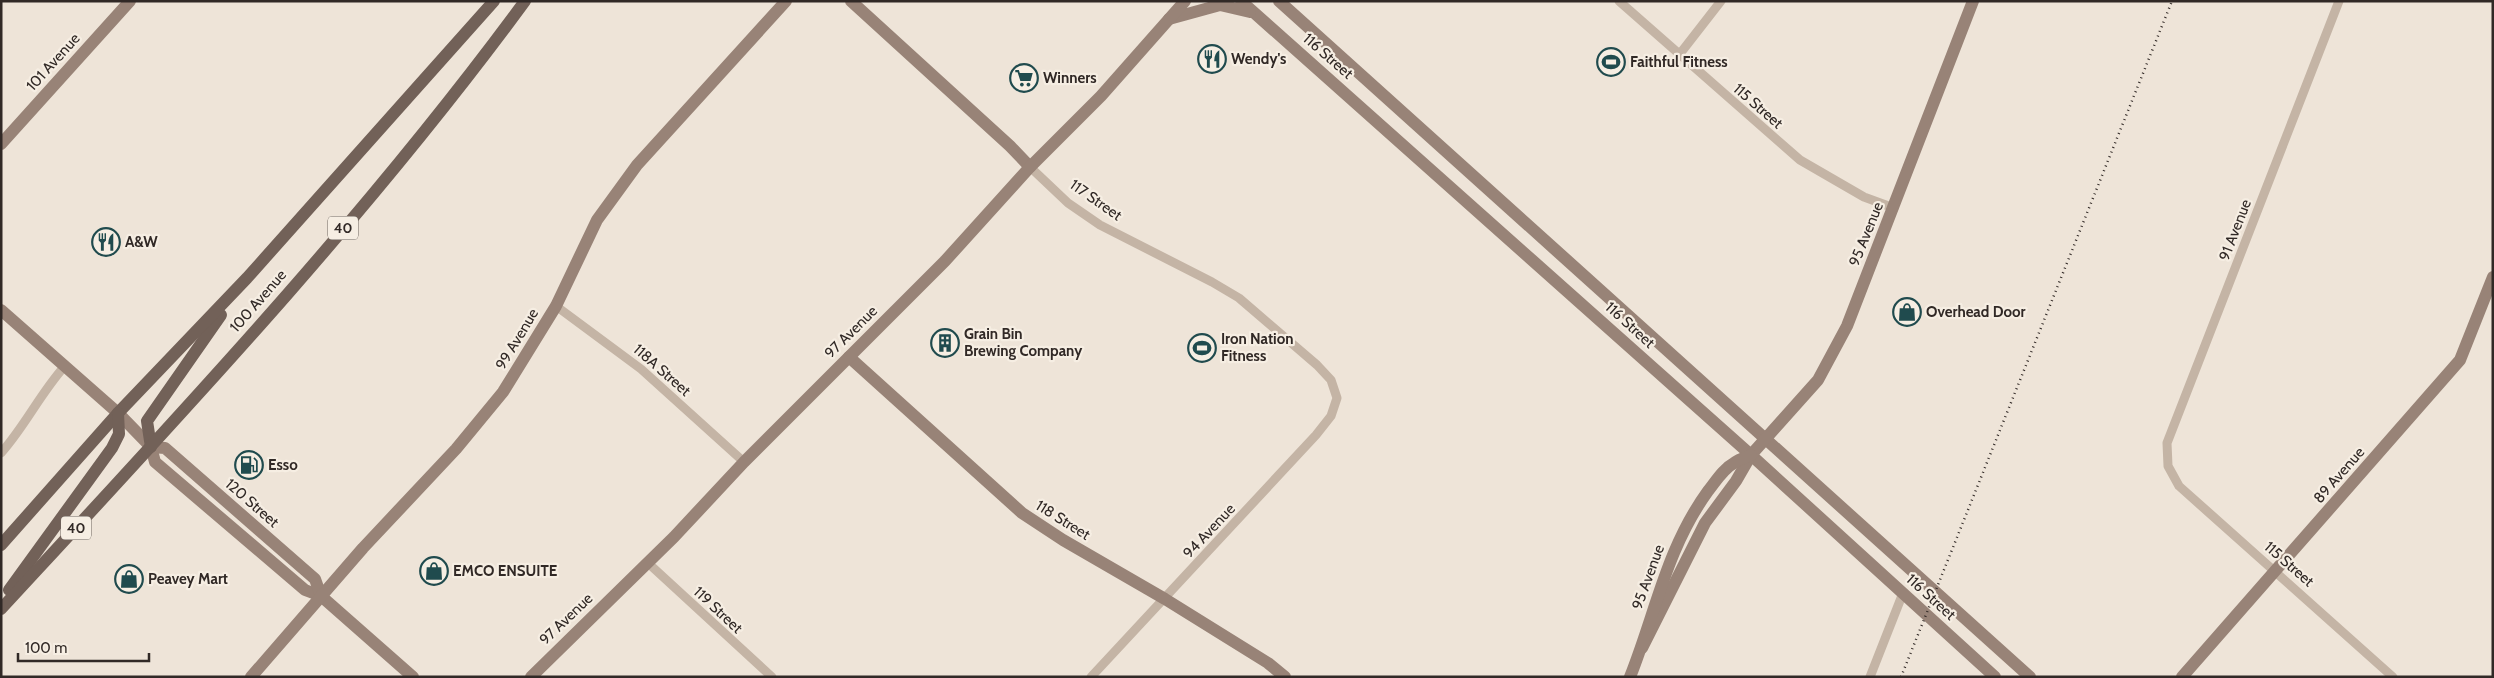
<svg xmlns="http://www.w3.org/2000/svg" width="2494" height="678" viewBox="0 0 2494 678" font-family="Cabin,sans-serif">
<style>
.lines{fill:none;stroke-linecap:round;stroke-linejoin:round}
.street{stroke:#c4b4a5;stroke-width:9}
.secondary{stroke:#988377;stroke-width:12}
.primary{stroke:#726158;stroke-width:12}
.rail{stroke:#312926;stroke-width:2.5;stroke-dasharray:1 4;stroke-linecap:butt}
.labels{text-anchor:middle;stroke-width:4.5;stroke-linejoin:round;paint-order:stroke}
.shield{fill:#f6eee3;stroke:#6c645f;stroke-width:1}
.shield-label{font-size:14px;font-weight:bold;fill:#312926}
.street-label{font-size:15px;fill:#312926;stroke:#f6eee3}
.poi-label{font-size:15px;font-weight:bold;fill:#312926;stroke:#f6eee3;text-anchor:start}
</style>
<rect width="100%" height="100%" fill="#eee4d8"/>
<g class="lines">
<g class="street">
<path d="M 1619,1 L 1800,160 L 1864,197 L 1894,208"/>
<path d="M 2339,1 L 2167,443 L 2168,466 L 2179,486 L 2393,677"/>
<path d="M 1679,55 L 1721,1"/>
<path d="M 1030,167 L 1068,203 L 1100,225 L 1212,282 L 1239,298 L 1317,365 L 1331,380 L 1337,398 L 1331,416 L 1316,435 L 1091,677"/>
<path d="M 556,306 L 641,369 L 744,462"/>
<path d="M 1,453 C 25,426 40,394 64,367"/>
<path d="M 648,563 L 772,677"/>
<path d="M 1870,677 L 1903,593"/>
</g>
<g class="secondary">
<path d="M 851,1 L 1010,146 L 1030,167"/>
<path d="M 1241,1 L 1751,455 L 1995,677"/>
<path d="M 1279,1 L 2030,677"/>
<path d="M 1169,19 L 1220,5 L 1250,12"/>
<path d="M 1,144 L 130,1"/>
<path d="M 1,310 L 118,413 L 151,447 L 155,462 L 305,590 L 321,596 L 413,677"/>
<path d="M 849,357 L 1022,513 L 1063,540 L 1165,599 L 1268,663 L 1285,677"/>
<path d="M 151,447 L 165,448 L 315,579 L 321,596"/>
<path d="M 1642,648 L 1705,523 L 1736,481 L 1751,455 L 1818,380 L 1847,326 L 1973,1"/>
<path d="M 251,677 L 363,548 L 456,449 L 503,392 L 556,306 L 597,220 L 637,165 L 786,1"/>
<path d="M 531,677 L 674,537 L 744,462 L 945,261 L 1030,167 L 1101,96 L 1185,1"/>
<path d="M 1630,677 C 1656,612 1666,549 1708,491 C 1716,481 1723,469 1734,463 C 1739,459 1746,457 1751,455"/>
<path d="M 2182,677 L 2460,360 L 2493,277"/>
</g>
<g class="primary">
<path d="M 151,447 L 147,421 L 221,315"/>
<path d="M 1,545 L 118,413 L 247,278 L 494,1"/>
<path d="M 9,590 L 112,448 L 119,434 L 118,413"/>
<path d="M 1,609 C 182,413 367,216 525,1"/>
</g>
<path class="rail" d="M 1901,677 L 2172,1"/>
</g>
<defs>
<symbol id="restaurant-ring" viewBox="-11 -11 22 22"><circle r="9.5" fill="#f6eee3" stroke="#204b4e" stroke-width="1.5"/><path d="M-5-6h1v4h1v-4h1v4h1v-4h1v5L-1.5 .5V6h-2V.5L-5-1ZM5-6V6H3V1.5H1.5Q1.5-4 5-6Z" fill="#204b4e"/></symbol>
<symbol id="stadium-ring" viewBox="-11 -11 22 22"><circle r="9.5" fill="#f6eee3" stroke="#204b4e" stroke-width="1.5"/><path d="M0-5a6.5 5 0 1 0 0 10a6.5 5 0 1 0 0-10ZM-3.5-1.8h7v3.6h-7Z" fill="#204b4e"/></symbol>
<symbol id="supermarket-ring" viewBox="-11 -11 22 22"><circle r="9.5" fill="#f6eee3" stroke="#204b4e" stroke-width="1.5"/><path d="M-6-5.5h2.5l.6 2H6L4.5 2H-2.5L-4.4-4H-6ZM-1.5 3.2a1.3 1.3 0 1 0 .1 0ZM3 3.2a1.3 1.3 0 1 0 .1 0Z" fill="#204b4e"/></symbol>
<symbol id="shop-ring" viewBox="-11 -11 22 22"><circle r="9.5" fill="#f6eee3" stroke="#204b4e" stroke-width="1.5"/><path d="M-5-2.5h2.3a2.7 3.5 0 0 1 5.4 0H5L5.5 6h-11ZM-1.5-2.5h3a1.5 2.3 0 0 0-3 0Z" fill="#204b4e"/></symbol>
<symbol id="building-ring" viewBox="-11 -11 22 22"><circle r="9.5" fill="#f6eee3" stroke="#204b4e" stroke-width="1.5"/><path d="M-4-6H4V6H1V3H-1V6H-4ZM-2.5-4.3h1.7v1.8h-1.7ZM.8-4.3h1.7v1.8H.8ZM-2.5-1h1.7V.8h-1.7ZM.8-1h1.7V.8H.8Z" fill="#204b4e"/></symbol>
<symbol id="fuel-ring" viewBox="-11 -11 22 22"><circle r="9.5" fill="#f6eee3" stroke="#204b4e" stroke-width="1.5"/><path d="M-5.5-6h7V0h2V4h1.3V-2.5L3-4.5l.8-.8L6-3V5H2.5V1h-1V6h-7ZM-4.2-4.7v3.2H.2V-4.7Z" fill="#204b4e"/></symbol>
</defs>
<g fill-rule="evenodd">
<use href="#restaurant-ring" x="1196" y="43" width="32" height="32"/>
<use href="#stadium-ring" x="1595" y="46" width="32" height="32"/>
<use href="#supermarket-ring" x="1008" y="62" width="32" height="32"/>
<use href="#restaurant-ring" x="90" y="226" width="32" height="32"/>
<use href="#shop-ring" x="1891" y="296" width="32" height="32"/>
<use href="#building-ring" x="929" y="327" width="32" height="32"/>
<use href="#stadium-ring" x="1186" y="332" width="32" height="32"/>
<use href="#fuel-ring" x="233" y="449" width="32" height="32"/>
<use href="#shop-ring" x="418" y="555" width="32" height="32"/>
<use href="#shop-ring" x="113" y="563" width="32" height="32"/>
</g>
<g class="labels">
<g class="shield">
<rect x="328" y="216.5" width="30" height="23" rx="4"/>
<rect x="61" y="516.5" width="30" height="23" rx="4"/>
</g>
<g class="shield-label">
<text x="343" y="233">40</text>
<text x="76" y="533">40</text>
</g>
<g class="street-label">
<text transform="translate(1328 56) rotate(41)" y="5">116 Street</text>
<text transform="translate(53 62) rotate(-48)" y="5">101 Avenue</text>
<text transform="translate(1758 106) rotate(41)" y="5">115 Street</text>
<text transform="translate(1096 200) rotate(35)" y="5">117 Street</text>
<text transform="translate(2235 230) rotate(-69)" y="5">91 Avenue</text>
<text transform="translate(1866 234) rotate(-68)" y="5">95 Avenue</text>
<text transform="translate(258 301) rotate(-49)" y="5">100 Avenue</text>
<text transform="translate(1630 325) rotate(42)" y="5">116 Street</text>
<text transform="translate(851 332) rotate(-45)" y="5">97 Avenue</text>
<text transform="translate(517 339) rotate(-59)" y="5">99 Avenue</text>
<text transform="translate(662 370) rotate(41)" y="5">118A Street</text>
<text transform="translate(2339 475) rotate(-49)" y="5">89 Avenue</text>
<text transform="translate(252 503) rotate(41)" y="5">120 Street</text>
<text transform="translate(1063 520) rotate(32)" y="5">118 Street</text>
<text transform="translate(1209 531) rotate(-47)" y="5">94 Avenue</text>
<text transform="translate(2289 564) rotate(41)" y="5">115 Street</text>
<text transform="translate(1648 577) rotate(-70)" y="5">95 Avenue</text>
<text transform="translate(1931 597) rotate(42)" y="5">116 Street</text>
<text transform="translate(718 610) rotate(43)" y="5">119 Street</text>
<text transform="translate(566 619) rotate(-44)" y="5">97 Avenue</text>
</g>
<g class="poi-label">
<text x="1231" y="64">Wendy's</text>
<text x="1630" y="67">Faithful Fitness</text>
<text x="1043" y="83">Winners</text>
<text x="125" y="247">A&amp;W</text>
<text x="1926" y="317">Overhead Door</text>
<text x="964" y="339">Grain Bin<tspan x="964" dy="17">Brewing Company</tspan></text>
<text x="1221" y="344">Iron Nation<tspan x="1221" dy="17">Fitness</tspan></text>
<text x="268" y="470">Esso</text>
<text x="453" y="576">EMCO ENSUITE</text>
<text x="148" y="584">Peavey Mart</text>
</g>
</g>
<rect width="2494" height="678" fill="none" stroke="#312926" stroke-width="5"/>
<path d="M18 653v8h131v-8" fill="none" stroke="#312926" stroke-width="2.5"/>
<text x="25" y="653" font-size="15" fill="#312926" stroke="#f6eee3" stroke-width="4" paint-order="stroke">100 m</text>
</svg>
